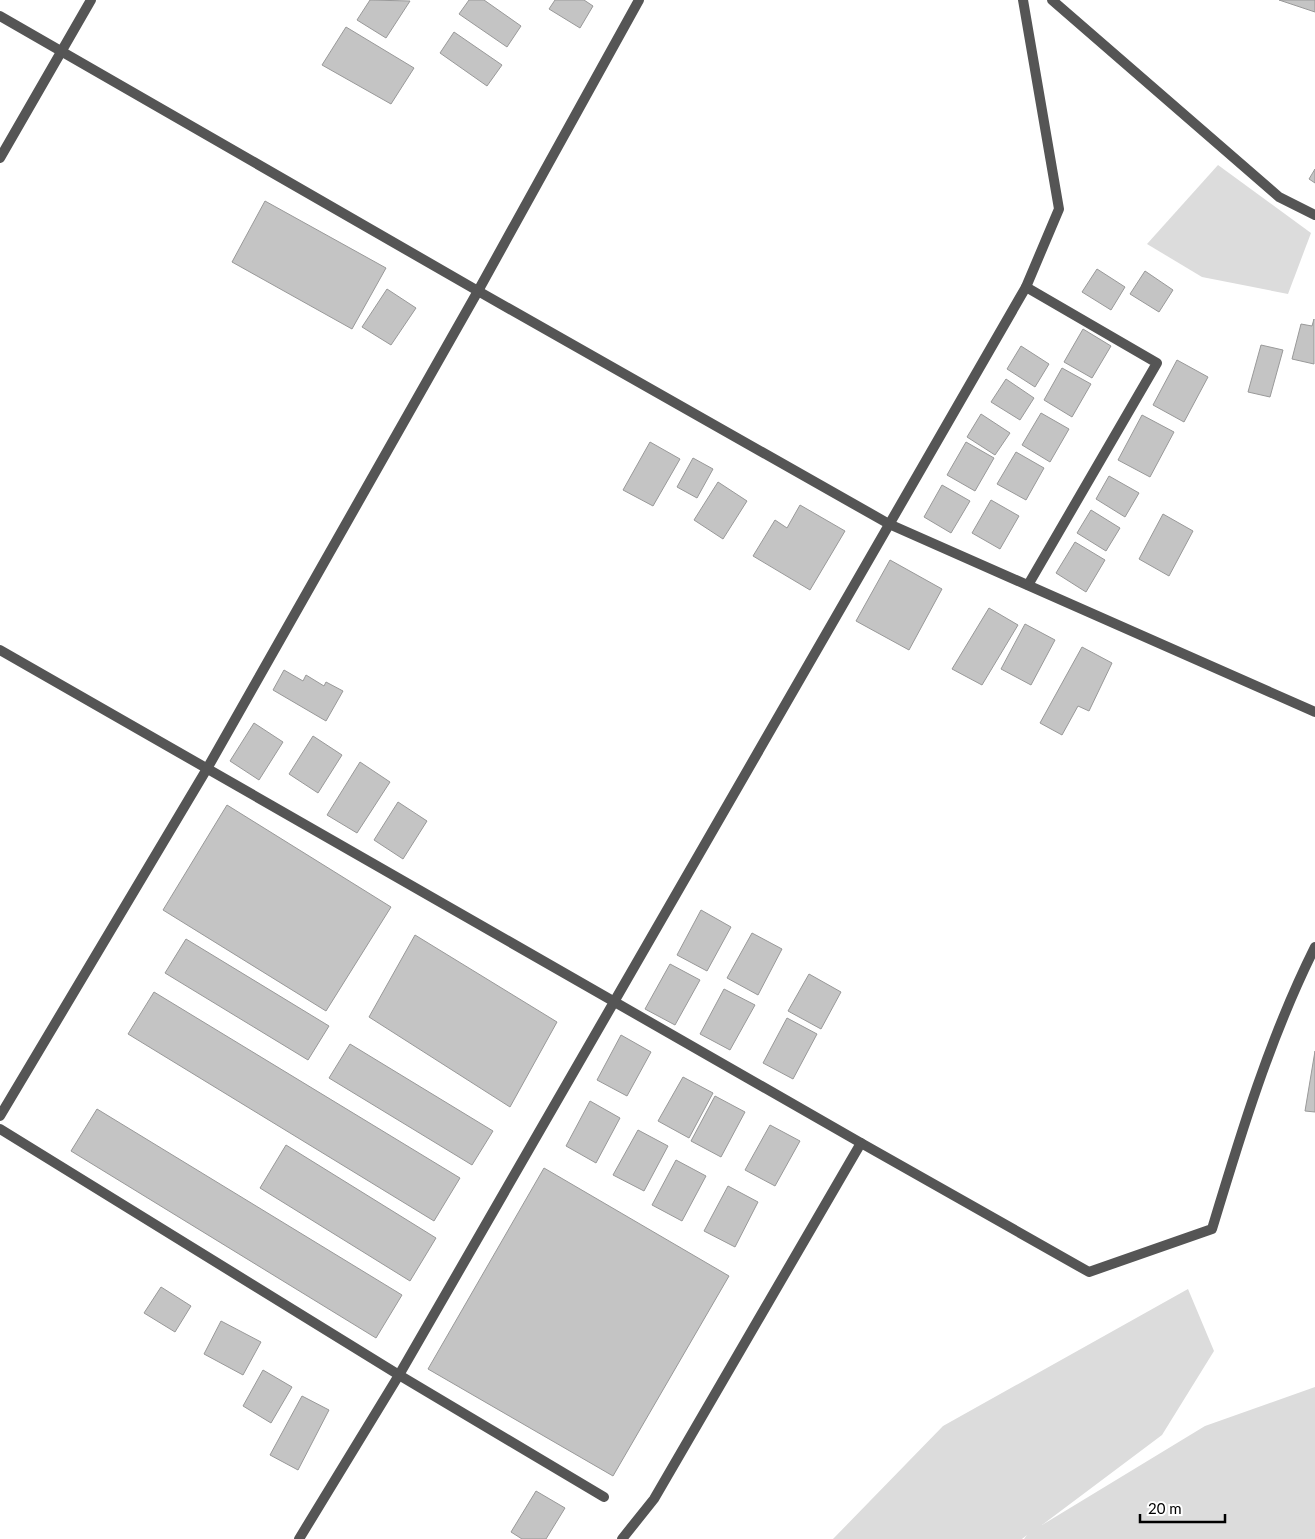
<svg xmlns="http://www.w3.org/2000/svg" width="1315" height="1539" viewBox="0 0 1315 1539" font-family="Lato,sans-serif">
<style>
.green{fill:#dcdcdc}
.building{fill:#c4c4c4;stroke:#999}
.lines{fill:none;stroke-linecap:round;stroke-linejoin:round}
.minor{stroke:#555;stroke-width:10}
.tertiary{stroke:#555;stroke-width:10}
</style>
<rect width="100%" height="100%" fill="#fff"/>
<g class="green">
<path d="M 1218,165 L 1311,233 L 1288,294 L 1202,277 L 1147,244 Z"/>
<path d="M 1188,1289 L 1214,1351 L 1162,1435 L 1042,1525 L 1205,1426 L 1315,1387 L 1315,1539 L 1024,1539 L 1027,1535 L 1022,1539 L 833,1539 L 943,1426 Z"/>
</g>
<g class="building">
<path d="M 370,0 L 410,1 L 386,38 L 357,20 Z"/>
<path d="M 469,0 L 484,0 L 521,26 L 507,47 L 459,14 Z"/>
<path d="M 555,0 L 584,0 L 593,6 L 580,28 L 549,9 Z"/>
<path d="M 1279,0 L 1315,0 L 1315,12 Z"/>
<path d="M 346,27 L 414,68 L 391,104 L 322,65 Z"/>
<path d="M 454,32 L 502,65 L 487,86 L 440,53 Z"/>
<path d="M 1315,169 L 1315,183 L 1309,179 Z"/>
<path d="M 265,201 L 386,268 L 352,329 L 232,262 Z"/>
<path d="M 1097,269 L 1125,287 L 1111,310 L 1082,292 Z"/>
<path d="M 1145,271 L 1173,290 L 1159,312 L 1130,294 Z"/>
<path d="M 387,289 L 416,308 L 391,345 L 362,327 Z"/>
<path d="M 1314,319 L 1314,364 L 1292,359 L 1301,324 L 1312,326 Z"/>
<path d="M 1083,329 L 1111,346 L 1092,378 L 1064,362 Z"/>
<path d="M 1261,345 L 1283,350 L 1270,397 L 1248,392 Z"/>
<path d="M 1021,346 L 1049,364 L 1035,387 L 1007,369 Z"/>
<path d="M 1177,360 L 1208,377 L 1184,422 L 1153,405 Z"/>
<path d="M 1062,368 L 1091,384 L 1072,417 L 1044,400 Z"/>
<path d="M 1006,379 L 1034,398 L 1020,420 L 991,402 Z"/>
<path d="M 1041,413 L 1069,429 L 1050,462 L 1022,445 Z"/>
<path d="M 981,414 L 1010,433 L 995,455 L 967,437 Z"/>
<path d="M 1142,415 L 1174,432 L 1150,477 L 1118,460 Z"/>
<path d="M 650,442 L 680,459 L 653,506 L 623,490 Z"/>
<path d="M 966,442 L 994,458 L 975,491 L 947,475 Z"/>
<path d="M 1016,452 L 1044,468 L 1026,500 L 997,484 Z"/>
<path d="M 693,458 L 713,469 L 697,498 L 677,487 Z"/>
<path d="M 1109,476 L 1139,493 L 1125,517 L 1096,499 Z"/>
<path d="M 718,482 L 747,501 L 723,539 L 694,520 Z"/>
<path d="M 942,485 L 970,501 L 951,533 L 924,517 Z"/>
<path d="M 991,500 L 1019,516 L 1000,549 L 972,533 Z"/>
<path d="M 800,505 L 845,531 L 810,590 L 753,556 L 775,520 L 787,528 Z"/>
<path d="M 1091,510 L 1120,528 L 1106,551 L 1077,533 Z"/>
<path d="M 1163,514 L 1193,531 L 1169,576 L 1139,559 Z"/>
<path d="M 1075,542 L 1105,560 L 1086,592 L 1056,573 Z"/>
<path d="M 890,560 L 942,589 L 909,650 L 856,621 Z"/>
<path d="M 989,608 L 1018,625 L 982,685 L 952,669 Z"/>
<path d="M 1025,624 L 1055,640 L 1031,685 L 1001,669 Z"/>
<path d="M 1082,647 L 1112,663 L 1089,711 L 1078,706 L 1062,735 L 1040,723 Z"/>
<path d="M 284,670 L 303,681 L 306,675 L 324,686 L 326,682 L 343,691 L 326,721 L 273,690 Z"/>
<path d="M 254,723 L 283,742 L 259,780 L 230,761 Z"/>
<path d="M 313,736 L 342,755 L 318,793 L 289,774 Z"/>
<path d="M 360,762 L 390,782 L 357,833 L 327,815 Z"/>
<path d="M 398,802 L 427,821 L 403,859 L 374,840 Z"/>
<path d="M 227,805 L 391,907 L 326,1011 L 163,910 Z"/>
<path d="M 701,910 L 731,927 L 707,971 L 677,955 Z"/>
<path d="M 752,933 L 782,949 L 758,995 L 727,978 Z"/>
<path d="M 415,935 L 557,1022 L 510,1107 L 369,1017 Z"/>
<path d="M 186,939 L 329,1026 L 308,1060 L 165,973 Z"/>
<path d="M 670,964 L 700,980 L 675,1025 L 645,1009 Z"/>
<path d="M 809,974 L 841,992 L 821,1029 L 788,1011 Z"/>
<path d="M 724,989 L 755,1005 L 730,1050 L 700,1034 Z"/>
<path d="M 154,992 L 460,1178 L 434,1221 L 128,1034 Z"/>
<path d="M 787,1018 L 817,1034 L 793,1079 L 763,1063 Z"/>
<path d="M 621,1035 L 651,1052 L 627,1096 L 597,1080 Z"/>
<path d="M 350,1044 L 493,1131 L 472,1165 L 329,1078 Z"/>
<path d="M 1315,1051 L 1315,1112 L 1305,1111 Z"/>
<path d="M 683,1077 L 713,1093 L 689,1138 L 658,1121 Z"/>
<path d="M 715,1096 L 745,1112 L 721,1157 L 691,1141 Z"/>
<path d="M 590,1101 L 620,1118 L 596,1163 L 566,1146 Z"/>
<path d="M 97,1109 L 402,1295 L 376,1338 L 71,1151 Z"/>
<path d="M 770,1125 L 800,1141 L 775,1186 L 745,1170 Z"/>
<path d="M 638,1130 L 668,1146 L 644,1191 L 613,1175 Z"/>
<path d="M 286,1145 L 436,1238 L 410,1281 L 260,1188 Z"/>
<path d="M 676,1160 L 706,1176 L 682,1221 L 652,1205 Z"/>
<path d="M 544,1168 L 729,1276 L 613,1476 L 428,1369 Z"/>
<path d="M 728,1186 L 758,1202 L 735,1247 L 704,1231 Z"/>
<path d="M 161,1287 L 191,1306 L 175,1332 L 144,1313 Z"/>
<path d="M 221,1321 L 261,1342 L 243,1375 L 204,1354 Z"/>
<path d="M 263,1370 L 292,1387 L 271,1423 L 243,1406 Z"/>
<path d="M 302,1396 L 329,1410 L 298,1470 L 270,1455 Z"/>
<path d="M 536,1491 L 565,1508 L 546,1539 L 522,1539 L 511,1532 Z"/>
</g>
<g class="lines">
<g class="minor">
<path d="M 1052,0 L 1279,197 L 1315,215"/>
<path d="M 0,158 L 91,0"/>
<path d="M 1026,287 L 1157,363 L 1028,585"/>
<path d="M 0,650 C 288,812 573,980 861,1143"/>
<path d="M 0,1116 L 208,767 L 478,291 L 639,0"/>
<path d="M 0,1129 L 399,1375 L 604,1497"/>
<path d="M 299,1539 L 399,1375 L 1026,287 L 1059,209 L 1023,0"/>
<path d="M 622,1539 L 654,1499 L 861,1143 L 1089,1272 L 1212,1229 C 1241,1133 1270,1037 1315,947"/>
</g>
<path class="tertiary" d="M 0,16 L 478,291 L 889,524 L 1315,712"/>
</g>
<path d="M1140 1514v8h85v-8" fill="none" stroke="#000000" stroke-width="2.5"/>
<text x="1148" y="1514" font-size="15" fill="#000000" stroke="#ffffff" stroke-width="4" paint-order="stroke">20 m</text>
</svg>
